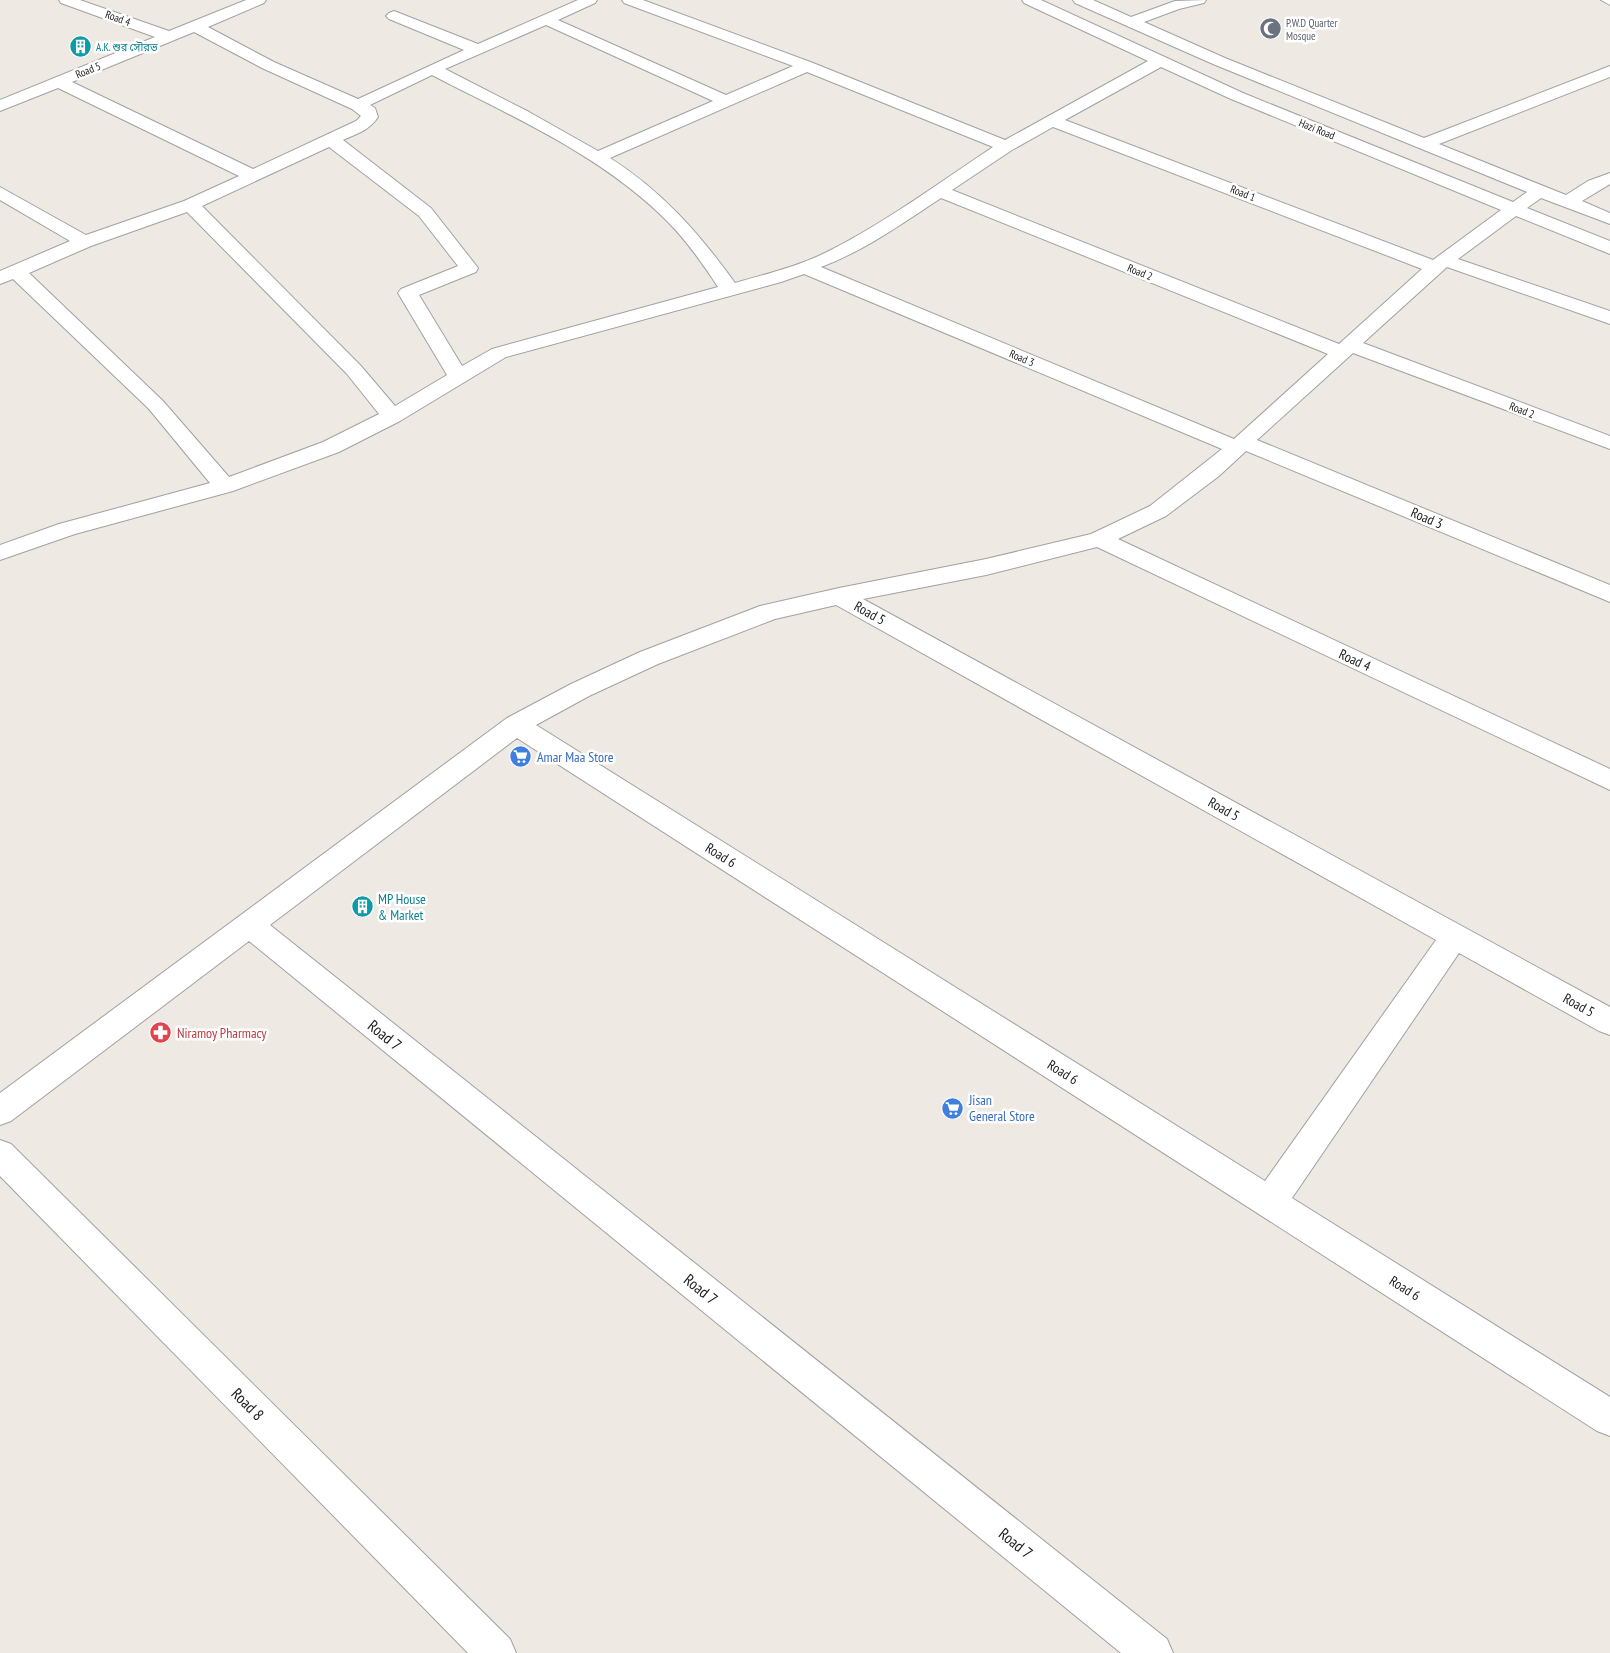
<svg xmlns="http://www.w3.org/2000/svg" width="1610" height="1653" viewBox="0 0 1610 1653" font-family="'PT Sans Narrow','Noto Sans Bengali',sans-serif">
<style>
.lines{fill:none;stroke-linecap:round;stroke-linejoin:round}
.minor-casing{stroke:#a1a1a1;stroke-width:2}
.minor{fill:#fff;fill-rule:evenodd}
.labels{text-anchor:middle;stroke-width:5;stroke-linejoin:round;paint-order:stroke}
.far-street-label{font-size:11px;fill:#1d1d1d;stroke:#fff}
.far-worship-label{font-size:11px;fill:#5b616d;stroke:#fff;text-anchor:start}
.far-culture-label{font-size:11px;fill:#0d838f;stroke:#fff;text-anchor:start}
.street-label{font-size:14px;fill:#1d1d1d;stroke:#fff}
.shop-label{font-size:14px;fill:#366cbe;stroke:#fff;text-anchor:start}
.culture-label{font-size:14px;fill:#0d838f;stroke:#fff;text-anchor:start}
.health-label{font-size:14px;fill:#be3a42;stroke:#fff;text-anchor:start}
.near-street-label{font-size:16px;fill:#1d1d1d;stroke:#fff}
</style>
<rect width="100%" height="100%" fill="#eee9e3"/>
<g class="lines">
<defs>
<g id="minor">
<path d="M 59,0 L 80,0 L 169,31 L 246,0 L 266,0 L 264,3 L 208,27 L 274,62 L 358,99 L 464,50 L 389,19 L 386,16 L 389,13 L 394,11 L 478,44 L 578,0 L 597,0 L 595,3 L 558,20 L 726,95 L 793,66 L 624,3 L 622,0 L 643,0 L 813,63 L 1005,140 L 1148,61 L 1024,3 L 1022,0 L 1041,0 L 1243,93 L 1513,202 L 1527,192 L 1213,64 L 1075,3 L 1073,0 L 1093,0 L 1131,17 L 1175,1 L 1206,0 L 1204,3 L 1179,9 L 1144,22 L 1225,58 L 1424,138 L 1610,66 L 1610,77 L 1439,144 L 1566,195 L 1588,181 L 1610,173 L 1610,184 L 1582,201 L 1610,213 L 1610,224 L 1541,198 L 1527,208 L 1610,241 L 1610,254 L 1516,216 L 1458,259 L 1610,311 L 1610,324 L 1447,267 L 1363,343 L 1610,436 L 1610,449 L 1353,353 L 1257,440 L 1610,585 L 1610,602 L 1246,451 L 1219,476 L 1166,516 L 1118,539 L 1610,769 L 1610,790 L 1097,547 L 986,575 L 863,599 L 1610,1007 L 1610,1035 L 1599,1031 L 1459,953 L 1292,1198 L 1610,1397 L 1610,1436 L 1597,1431 L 517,738 L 270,925 L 1167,1639 L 1173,1653 L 1121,1653 L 249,941 L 11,1121 L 0,1125 L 0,1093 L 507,718 L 571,684 L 640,652 L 760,606 L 839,588 L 986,559 L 1091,534 L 1150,506 L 1222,449 L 804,274 L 781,282 L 506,357 L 400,421 L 339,452 L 233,491 L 75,534 L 0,560 L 0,545 L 59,524 L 210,483 L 149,409 L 13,279 L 0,284 L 0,271 L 70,241 L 0,200 L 0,187 L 86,235 L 184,201 L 239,176 L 58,88 L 0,111 L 0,100 L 155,37 L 61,3 ZM 546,25 L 713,101 L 598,151 L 529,112 L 445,69 ZM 194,32 L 262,68 L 352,109 L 361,116 L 356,121 L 253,169 L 72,82 ZM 1161,67 L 1231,99 L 1501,210 L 1433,260 L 1065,120 ZM 807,72 L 993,147 C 939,183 886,222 829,251 C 800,266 766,274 735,283 C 699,233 662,191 610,158 ZM 432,75 C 513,117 601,155 667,221 C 687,241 703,264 718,287 L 492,349 L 462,366 L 419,295 L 476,272 L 478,268 L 431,208 L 343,140 C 356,134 370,130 378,117 L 375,108 L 370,105 ZM 1053,127 L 1422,269 L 1339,344 L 952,190 L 1012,150 ZM 329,147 L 419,216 L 458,266 L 401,289 L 398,293 L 447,375 L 395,406 L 361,366 L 202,206 ZM 941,198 L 1328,354 L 1234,439 L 821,267 C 864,251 903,223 941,198 ZM 187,212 L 347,374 L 379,414 L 323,442 L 229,477 L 163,401 L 29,273 L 91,246 ZM 836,605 L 1436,940 L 1265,1181 L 536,725 L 589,696 L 658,664 L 775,619 Z"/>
<path d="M 1601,0 L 1610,0 L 1610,5 Z"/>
<path d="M 0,1140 L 11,1144 L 510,1639 L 516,1653 L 468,1653 L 0,1176 Z"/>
</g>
</defs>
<use href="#minor" class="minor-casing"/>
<use href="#minor" class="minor"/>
</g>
<defs>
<symbol id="mosque-disc" viewBox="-11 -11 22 22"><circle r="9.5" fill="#6b7280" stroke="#fff"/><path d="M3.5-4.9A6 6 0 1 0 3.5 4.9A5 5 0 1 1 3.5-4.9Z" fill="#fff"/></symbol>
<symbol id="building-disc" viewBox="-11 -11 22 22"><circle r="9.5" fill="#0f9aa8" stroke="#fff"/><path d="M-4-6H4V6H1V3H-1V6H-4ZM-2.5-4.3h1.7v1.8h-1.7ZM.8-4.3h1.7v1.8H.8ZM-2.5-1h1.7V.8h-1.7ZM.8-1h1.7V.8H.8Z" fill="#fff"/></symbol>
<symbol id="supermarket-disc" viewBox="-11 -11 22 22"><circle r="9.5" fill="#3f7fe0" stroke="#fff"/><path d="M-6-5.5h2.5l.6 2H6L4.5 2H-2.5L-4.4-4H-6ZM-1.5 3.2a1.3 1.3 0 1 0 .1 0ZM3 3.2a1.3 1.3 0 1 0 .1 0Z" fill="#fff"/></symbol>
<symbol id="pharmacy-disc" viewBox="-11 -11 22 22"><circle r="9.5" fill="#e0444e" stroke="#fff"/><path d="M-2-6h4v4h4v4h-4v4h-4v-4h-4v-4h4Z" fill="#fff"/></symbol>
</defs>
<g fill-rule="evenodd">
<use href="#mosque-disc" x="1258" y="16" width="25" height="25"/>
<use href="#building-disc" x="68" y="34" width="25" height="25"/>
<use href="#supermarket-disc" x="508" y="744" width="25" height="25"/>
<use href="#building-disc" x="350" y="894" width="25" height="25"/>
<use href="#pharmacy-disc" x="148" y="1020" width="25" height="25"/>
<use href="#supermarket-disc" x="940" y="1096" width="25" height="25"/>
</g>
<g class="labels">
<g class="far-street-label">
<text transform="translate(118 18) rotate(19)" y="4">Road 4</text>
<text transform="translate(88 70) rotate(-22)" y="4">Road 5</text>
<text transform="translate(1317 129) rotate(22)" y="4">Hazi Road</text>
<text transform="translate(1243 193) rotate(21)" y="4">Road 1</text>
<text transform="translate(1140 272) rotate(22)" y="4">Road 2</text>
<text transform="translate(1022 358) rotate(23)" y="4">Road 3</text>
<text transform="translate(1522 410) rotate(21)" y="4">Road 2</text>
</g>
<g class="far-worship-label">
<text x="1286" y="27">P.W.D Quarter<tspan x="1286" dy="13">Mosque</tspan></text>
</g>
<g class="far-culture-label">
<text x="96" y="51">A.K. শুর সৌরভ</text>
</g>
<g class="street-label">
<text transform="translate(1427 518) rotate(23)" y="5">Road 3</text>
<text transform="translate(870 613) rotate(29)" y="5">Road 5</text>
<text transform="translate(1355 660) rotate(25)" y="5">Road 4</text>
<text transform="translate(1224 809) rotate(29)" y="5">Road 5</text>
<text transform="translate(721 855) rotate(32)" y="5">Road 6</text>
<text transform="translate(1579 1005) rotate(29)" y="5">Road 5</text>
<text transform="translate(1063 1072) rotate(32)" y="5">Road 6</text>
<text transform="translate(1405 1288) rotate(32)" y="5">Road 6</text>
</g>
<g class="shop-label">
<text x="537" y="762">Amar Maa Store</text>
<text x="969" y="1105">Jisan<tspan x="969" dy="16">General Store</tspan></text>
</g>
<g class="culture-label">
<text x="378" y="904">MP House<tspan x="378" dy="16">&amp; Market</tspan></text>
</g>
<g class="health-label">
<text x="177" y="1038">Niramoy Pharmacy</text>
</g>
<g class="near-street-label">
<text transform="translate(385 1035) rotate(39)" y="6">Road 7</text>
<text transform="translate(701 1289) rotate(39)" y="6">Road 7</text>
<text transform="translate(248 1404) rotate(45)" y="6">Road 8</text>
<text transform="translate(1016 1543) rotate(39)" y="6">Road 7</text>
</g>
</g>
</svg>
